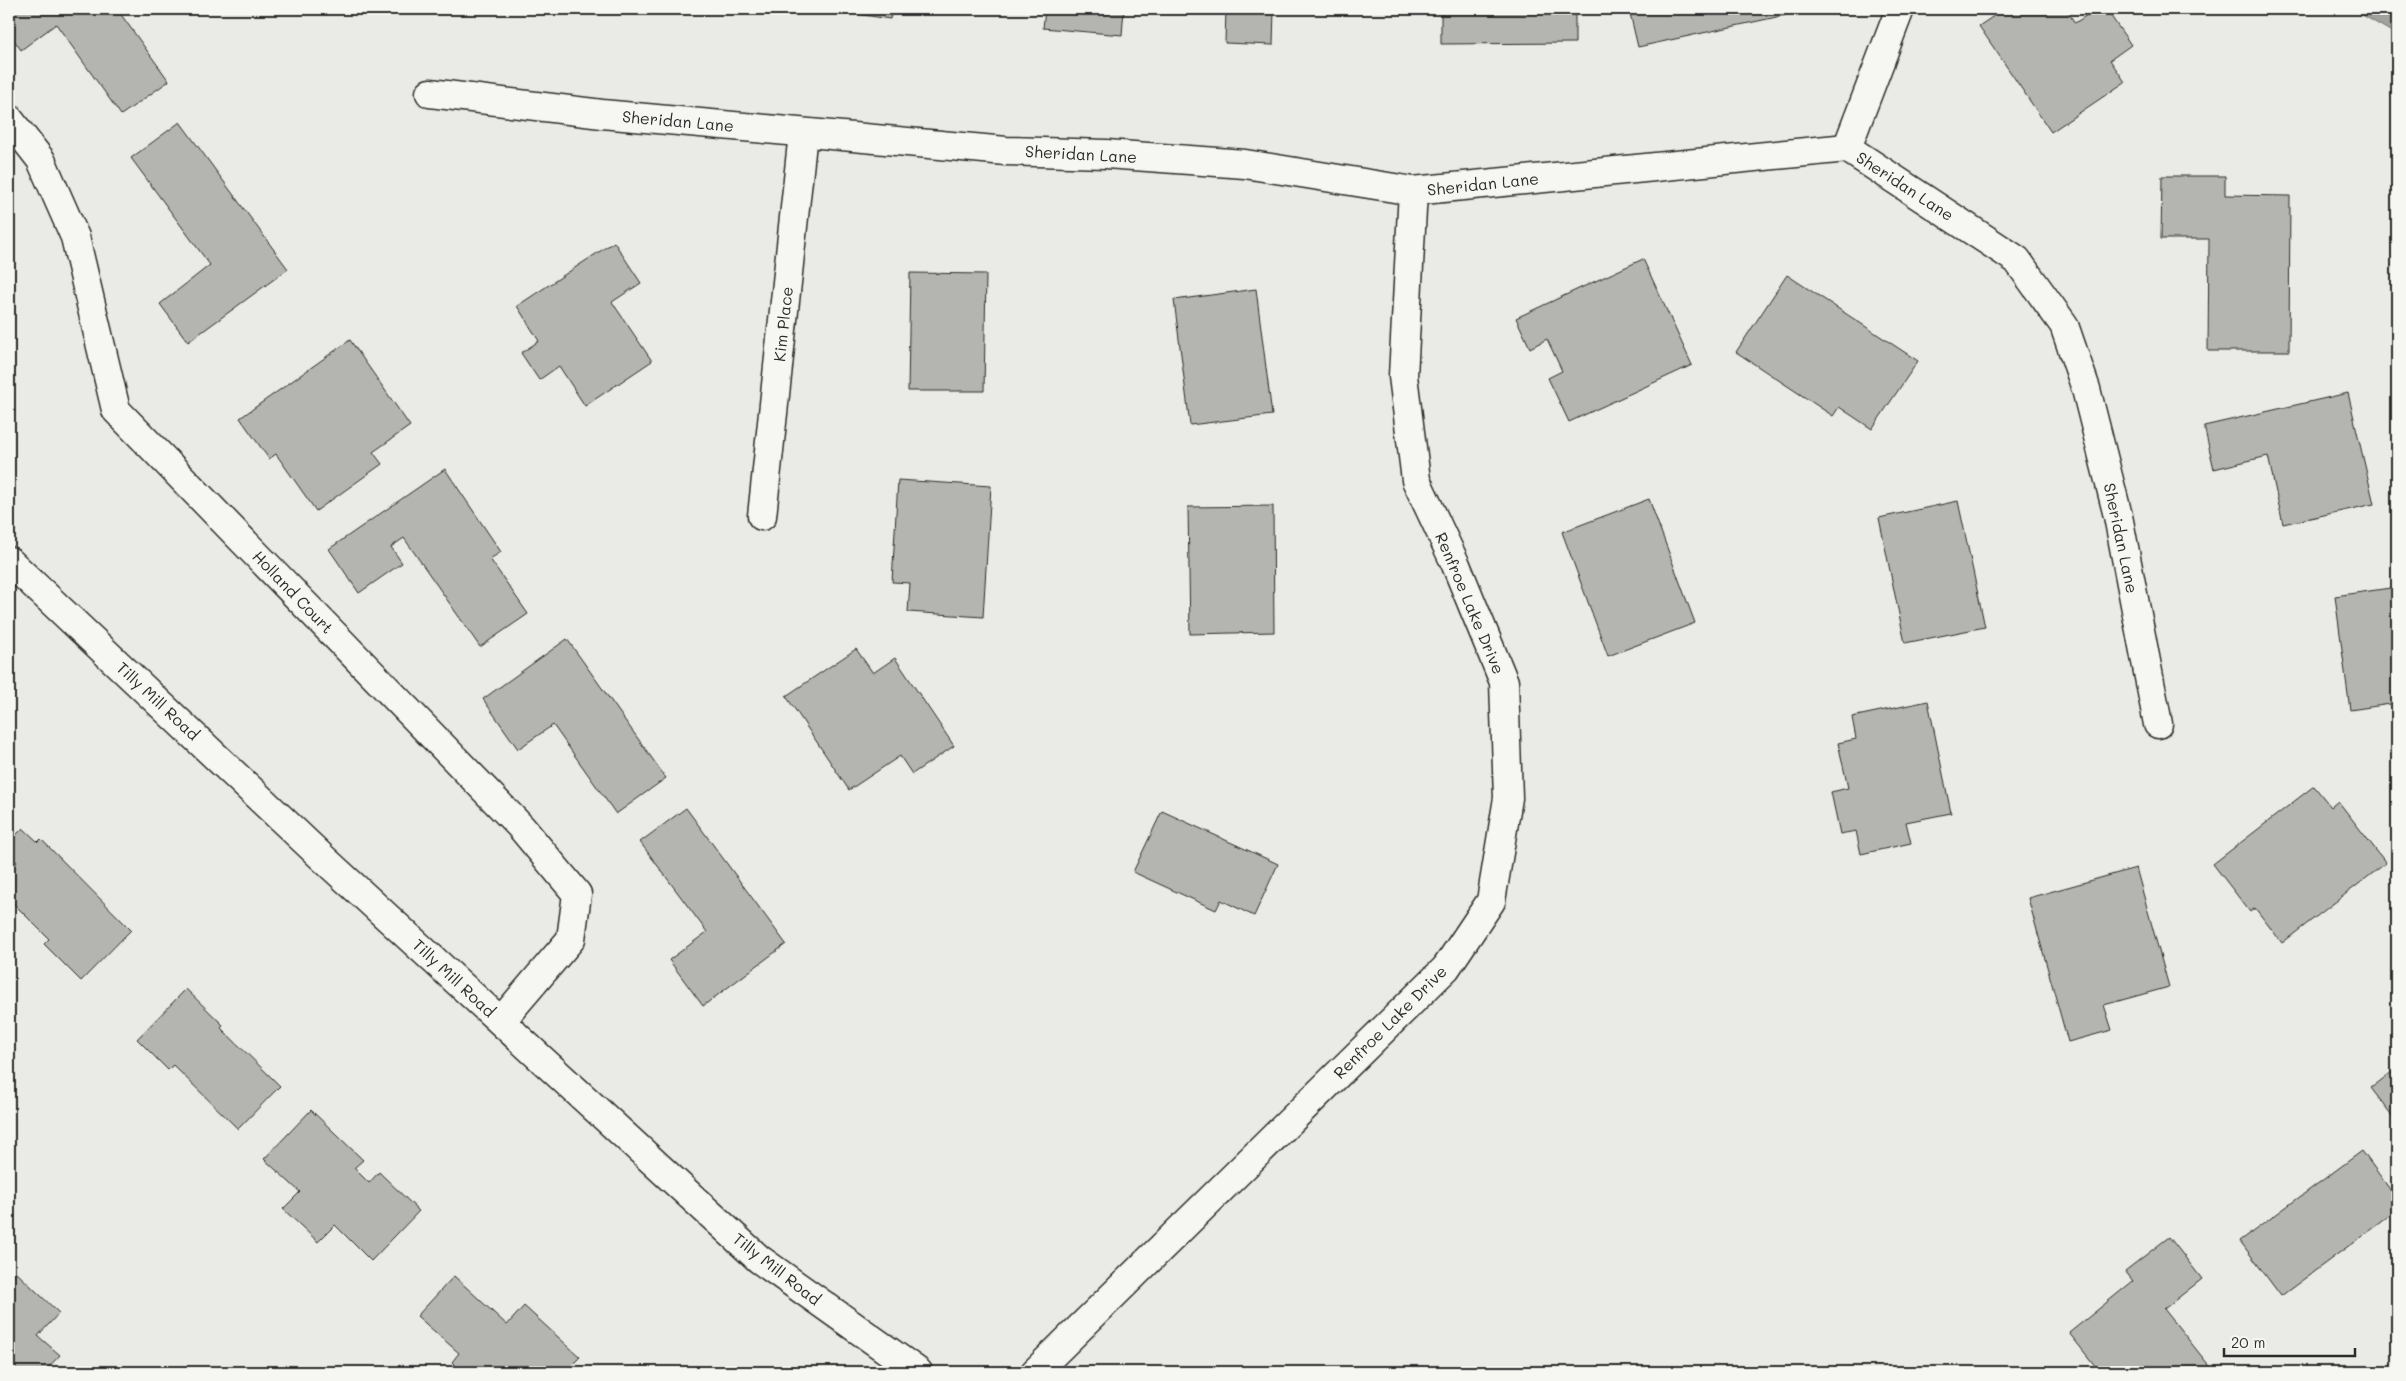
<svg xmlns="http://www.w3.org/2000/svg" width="2406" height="1381" viewBox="0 0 2406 1381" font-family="Mali,sans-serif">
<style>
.water{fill:#a1a19e;stroke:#727270}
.building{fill:#b4b4b1;stroke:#2b2b2b}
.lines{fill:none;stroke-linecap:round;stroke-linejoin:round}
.minor-casing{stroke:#2b2b2b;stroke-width:31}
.minor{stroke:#f6f6f2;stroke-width:28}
.labels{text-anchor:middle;stroke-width:4.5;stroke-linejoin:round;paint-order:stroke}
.street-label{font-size:16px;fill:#2b2b2b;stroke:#f6f6f2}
</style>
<rect width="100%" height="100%" fill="#eaeae6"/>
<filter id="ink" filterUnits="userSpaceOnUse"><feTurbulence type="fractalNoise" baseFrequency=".02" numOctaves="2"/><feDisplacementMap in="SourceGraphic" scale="10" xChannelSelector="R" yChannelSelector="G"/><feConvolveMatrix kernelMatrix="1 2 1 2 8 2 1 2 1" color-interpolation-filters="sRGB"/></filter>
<g filter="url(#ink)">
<path class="water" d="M 2352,9 L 2397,9 L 2397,35 Z"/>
<g class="building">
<path d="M 9,9 L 117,9 L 169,81 L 121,115 L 56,24 L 21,50 L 9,33 Z"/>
<path d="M 844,9 L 892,9 L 890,19 L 843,12 Z"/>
<path d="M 1045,9 L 1124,9 L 1122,35 L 1043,28 Z"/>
<path d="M 1226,9 L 1274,9 L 1273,45 L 1225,43 Z"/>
<path d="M 1441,9 L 1575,9 L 1575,43 L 1441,44 Z"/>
<path d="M 1629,9 L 1784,9 L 1786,15 L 1638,47 Z"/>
<path d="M 2004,9 L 2066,9 L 2075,23 L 2096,9 L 2106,9 L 2131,45 L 2110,60 L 2125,82 L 2051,132 L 1979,26 Z"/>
<path d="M 180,122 L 288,269 L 188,342 L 160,304 L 210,265 L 131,158 Z"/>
<path d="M 2162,176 L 2225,176 L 2225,195 L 2290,196 L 2289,351 L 2208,351 L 2209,239 L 2161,239 Z"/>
<path d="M 9,183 L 14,190 L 9,195 Z"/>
<path d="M 614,242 L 641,283 L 612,302 L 652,361 L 585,406 L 559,366 L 539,380 L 521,353 L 539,341 L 517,306 Z"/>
<path d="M 1643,259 L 1692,365 L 1569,422 L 1548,378 L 1562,371 L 1547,339 L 1530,348 L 1516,318 Z"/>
<path d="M 910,273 L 986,274 L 984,391 L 908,391 Z"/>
<path d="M 1787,275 L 1918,361 L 1872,429 L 1839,407 L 1833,416 L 1736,352 Z"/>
<path d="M 1256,289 L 1272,415 L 1190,425 L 1174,300 Z"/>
<path d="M 350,340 L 410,426 L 373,452 L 382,464 L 316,511 L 276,454 L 269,459 L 240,418 Z"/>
<path d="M 2348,393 L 2374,504 L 2283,524 L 2268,456 L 2214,469 L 2204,426 Z"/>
<path d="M 445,469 L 501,552 L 490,559 L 528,614 L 480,647 L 404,538 L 391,547 L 402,563 L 359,593 L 329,549 Z"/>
<path d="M 898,480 L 991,486 L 983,617 L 908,612 L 910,583 L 892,582 Z"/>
<path d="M 1649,499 L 1695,623 L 1608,656 L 1562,532 Z"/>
<path d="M 1958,501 L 1985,627 L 1905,643 L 1879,518 Z"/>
<path d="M 1273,506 L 1274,632 L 1190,634 L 1188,507 Z"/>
<path d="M 2397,587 L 2397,703 L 2350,710 L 2335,596 Z"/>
<path d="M 567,639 L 666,778 L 616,814 L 553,725 L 518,749 L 483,699 Z"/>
<path d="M 856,649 L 873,673 L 895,658 L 954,746 L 912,774 L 900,756 L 849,790 L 786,696 Z"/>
<path d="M 1928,701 L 1951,813 L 1906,822 L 1911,843 L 1861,854 L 1856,831 L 1840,834 L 1831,792 L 1848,788 L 1838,743 L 1856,739 L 1852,717 Z"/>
<path d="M 2314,786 L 2331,807 L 2338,801 L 2386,863 L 2282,943 L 2255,908 L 2250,912 L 2213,864 Z"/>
<path d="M 686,808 L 786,944 L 703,1006 L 669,960 L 707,932 L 640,842 Z"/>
<path d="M 1162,811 L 1278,864 L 1254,916 L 1221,900 L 1216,910 L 1133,872 Z"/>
<path d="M 23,828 L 38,842 L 41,839 L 131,930 L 81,981 L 44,944 L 49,939 L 9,899 L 9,871 L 17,862 L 9,854 L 9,842 Z"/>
<path d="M 2136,868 L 2169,987 L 2104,1005 L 2112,1030 L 2068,1042 L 2028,898 Z"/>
<path d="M 186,989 L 223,1025 L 221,1028 L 280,1086 L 238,1129 L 173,1065 L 168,1070 L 137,1039 Z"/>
<path d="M 2397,1068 L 2397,1122 L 2371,1088 Z"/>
<path d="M 311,1110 L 363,1160 L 354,1168 L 369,1183 L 379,1172 L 419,1211 L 371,1261 L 335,1225 L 318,1242 L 283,1209 L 300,1192 L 264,1159 Z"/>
<path d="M 2362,1151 L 2397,1199 L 2397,1210 L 2281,1296 L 2240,1241 Z"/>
<path d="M 2169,1237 L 2202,1279 L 2164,1309 L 2211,1368 L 2206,1372 L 2100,1372 L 2069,1333 L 2133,1281 L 2125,1271 Z"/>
<path d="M 16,1272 L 59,1313 L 38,1336 L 60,1355 L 44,1372 L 9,1372 L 9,1280 Z"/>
<path d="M 454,1276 L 507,1325 L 524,1306 L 580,1357 L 565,1372 L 501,1372 L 497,1369 L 494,1372 L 462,1372 L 452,1362 L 459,1353 L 417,1316 Z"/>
</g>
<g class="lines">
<defs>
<g id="minor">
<path d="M 430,93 L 602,114 L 1006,151 L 1106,154 L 1245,164 L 1413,191 L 1847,148 L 2017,260 L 2064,325 L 2086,389 L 2118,516 L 2158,724"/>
<path d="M 9,119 L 41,160 L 75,237 L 116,410 L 521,827 L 577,894 L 571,939 L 501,1021"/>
<path d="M 1847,148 L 1900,9"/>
<path d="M 762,516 L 803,133"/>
<path d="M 9,561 L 325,860 L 759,1259 L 918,1372"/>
<path d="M 1035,1372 L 1446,968 L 1491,901 L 1508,798 L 1504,682 L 1456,565 L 1416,480 L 1403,376 L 1413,191"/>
</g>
</defs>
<use href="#minor" class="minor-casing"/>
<use href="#minor" class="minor"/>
</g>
</g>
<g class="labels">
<g class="street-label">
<text transform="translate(678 121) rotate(5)" y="6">Sheridan Lane</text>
<text transform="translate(1081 154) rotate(3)" y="6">Sheridan Lane</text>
<text transform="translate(1483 184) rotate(-6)" y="6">Sheridan Lane</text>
<text transform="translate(1905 186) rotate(33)" y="6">Sheridan Lane</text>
<text transform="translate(783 324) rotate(-84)" y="6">Kim Place</text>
<text transform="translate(2121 538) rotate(78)" y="6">Sheridan Lane</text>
<text transform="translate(293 592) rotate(46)" y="6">Holland Court</text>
<text transform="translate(1470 603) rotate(67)" y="6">Renfroe Lake Drive</text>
<text transform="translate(158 701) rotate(43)" y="6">Tilly Mill Road</text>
<text transform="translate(454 978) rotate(43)" y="6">Tilly Mill Road</text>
<text transform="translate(1390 1022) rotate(-45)" y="6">Renfroe Lake Drive</text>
<text transform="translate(777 1269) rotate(38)" y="6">Tilly Mill Road</text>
</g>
</g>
<rect width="2406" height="1381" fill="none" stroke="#f6f6f2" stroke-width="30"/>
<rect x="15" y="15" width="2376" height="1351" fill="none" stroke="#2b2b2b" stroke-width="2" filter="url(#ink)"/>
<path d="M2224 1348v8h131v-8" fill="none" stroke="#2b2b2b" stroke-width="2.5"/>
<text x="2231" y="1348" font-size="15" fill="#2b2b2b" stroke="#f6f6f2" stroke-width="4" paint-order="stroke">20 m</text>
</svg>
